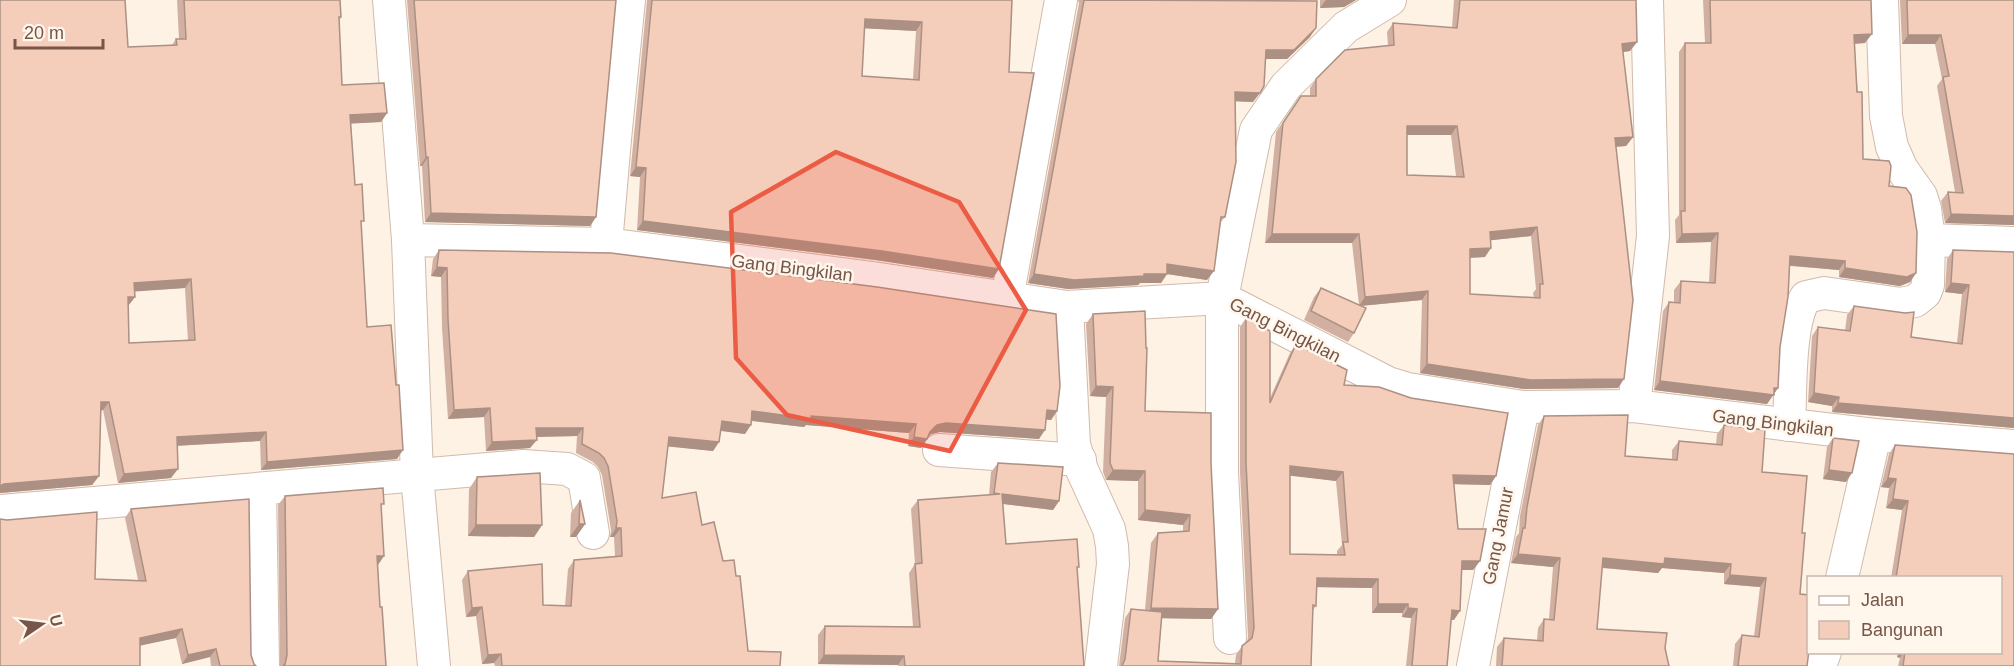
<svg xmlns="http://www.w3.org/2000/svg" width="2014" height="666" viewBox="0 0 2014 666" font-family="Helvetica,sans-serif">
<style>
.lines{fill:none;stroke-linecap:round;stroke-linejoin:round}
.minor-casing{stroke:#d1baac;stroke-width:34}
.minor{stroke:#fff;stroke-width:32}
.wall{fill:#d2b0a1;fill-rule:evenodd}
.shaded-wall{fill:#ab9083}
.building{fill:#f4cdbb;stroke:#ab9083;stroke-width:1.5;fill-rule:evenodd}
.marked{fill:#ec5c44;fill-opacity:0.2;stroke:#ec5c44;stroke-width:4.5;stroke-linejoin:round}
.labels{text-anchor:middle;stroke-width:5;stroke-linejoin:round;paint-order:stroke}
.street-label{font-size:18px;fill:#775548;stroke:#fff6ec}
</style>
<rect width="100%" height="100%" fill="#fdf2e4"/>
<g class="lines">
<defs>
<g id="minor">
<path d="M 389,0 L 408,240 L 417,475 L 434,666"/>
<path d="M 408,240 L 606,244 L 873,278 L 1067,307 L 1222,298 L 1388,383 L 1408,389 L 1523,407 L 1634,406 L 1875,435 L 2014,446"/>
<path d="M 1929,240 L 2014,243"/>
<path d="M 606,244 L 615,139 L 629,0"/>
<path d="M 1007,299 L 1061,0"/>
<path d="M 1067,307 L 1074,445 L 1082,470 L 1109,529 L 1112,546 L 1113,564 L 1101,666"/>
<path d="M 1634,406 L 1653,236 L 1647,0"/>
<path d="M 1789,425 C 1791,392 1788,322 1806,297 L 1824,293 L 1901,304 L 1915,301 L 1925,293 L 1928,285 L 1929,240 L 1925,209 L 1921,196 L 1902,169 L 1892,147 L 1886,116 L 1882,0"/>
<path d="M 939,450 L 1080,460"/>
<path d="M 260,489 L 263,664"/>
<path d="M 0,511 L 523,466 L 567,469 L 584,478 L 593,533"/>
<path d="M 1842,578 L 1875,435"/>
<path d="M 1230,638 L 1222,472 L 1222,298 L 1256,130 L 1286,86 L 1346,27 L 1390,0"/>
<path d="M 1473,666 L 1523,407"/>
<path d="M 1820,666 L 1825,652"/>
</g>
</defs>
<use href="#minor" class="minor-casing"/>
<use href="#minor" class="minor"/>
</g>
<g class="wall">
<path d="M 0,0 L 128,47 L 172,45 L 176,39 L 179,39 L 177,0 L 340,0 L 341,17 L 339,21 L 342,85 L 387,113 L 381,122 L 351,123 L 355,185 L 361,226 L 367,327 L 397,459 L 261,470 L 260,441 L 177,446 L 171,478 L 118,483 L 103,410 L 101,411 L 99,476 L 92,485 L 0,493 ZM 185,288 L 188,341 L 129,343 L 128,306 L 135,297 L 134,291 Z"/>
<path d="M 407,0 L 616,0 L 596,217 L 590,226 L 425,222 L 422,166 L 420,166 Z"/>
<path d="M 647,0 L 1012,0 L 993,278 L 876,260 L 637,230 L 640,177 L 630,176 ZM 864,28 L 916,31 L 913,79 L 862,76 Z"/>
<path d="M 1078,0 L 1274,0 L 1310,37 L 1287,59 L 1265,59 L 1253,102 L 1235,101 L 1225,217 L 1220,223 L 1207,280 L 1167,274 L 1161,283 L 1140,283 L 1138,285 L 1068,289 L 1028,283 L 1079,3 Z"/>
<path d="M 1320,0 L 1356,0 L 1344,7 L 1320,8 Z"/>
<path d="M 1454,0 L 1636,0 L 1637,42 L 1630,51 L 1623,52 L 1633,137 L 1626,146 L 1616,147 L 1618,388 L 1524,389 L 1420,373 L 1422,300 L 1361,306 L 1354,333 L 1348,342 L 1304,320 L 1314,297 L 1321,288 L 1359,305 L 1352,243 L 1265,243 L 1276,132 L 1301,96 L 1310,96 L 1310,88 L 1316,79 L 1388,46 L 1387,32 L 1393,23 L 1452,28 ZM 1407,135 L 1451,135 L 1456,176 L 1407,175 ZM 1531,236 L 1536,289 L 1533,293 L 1534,298 L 1470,294 L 1470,258 L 1485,257 L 1491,240 Z"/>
<path d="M 1703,0 L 1871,0 L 1865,43 L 1854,44 L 1863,159 L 1889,186 L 1916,273 L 1910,282 L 1900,286 L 1839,277 L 1839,270 L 1790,266 L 1780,347 L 1778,388 L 1767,404 L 1654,390 L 1663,311 L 1669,302 L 1674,302 L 1674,290 L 1681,281 L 1709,283 L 1711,242 L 1676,243 L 1675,220 L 1679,215 L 1679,52 L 1685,43 L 1705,43 Z"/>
<path d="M 1900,0 L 2014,0 L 2014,225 L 1945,223 L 1941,201 L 1948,192 L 1955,192 L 1937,86 L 1942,79 L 1935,44 L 1902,44 Z"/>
<path d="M 439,250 L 1057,411 L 1051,420 L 1046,419 L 1039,439 L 940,432 L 931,434 L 921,448 L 908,446 L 909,433 L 806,425 L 804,427 L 751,421 L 745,434 L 721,431 L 719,442 L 713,451 L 668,446 L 662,498 L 702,525 L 723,561 L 736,576 L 748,651 L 780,666 L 495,666 L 494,663 L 482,664 L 476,616 L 466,617 L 462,580 L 468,571 L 543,605 L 565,606 L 568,569 L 574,560 L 615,556 L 614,537 L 610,537 L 611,530 L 602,475 L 598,467 L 593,462 L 576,453 L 577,436 L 537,437 L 530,448 L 486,451 L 484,417 L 448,419 L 442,328 L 441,277 L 431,276 L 433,259 Z"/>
<path d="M 1953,250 L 2014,252 L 2014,428 L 1832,412 L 1832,406 L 1808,402 L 1812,336 L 1818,327 L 1845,331 L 1847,315 L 1854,306 L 1911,337 L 1957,343 L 1962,294 L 1945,292 L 1947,259 Z"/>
<path d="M 1093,314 L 1145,411 L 1211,463 L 1218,609 L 1211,619 L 1162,618 L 1158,661 L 1235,663 L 1236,655 L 1242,646 L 1247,642 L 1248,637 L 1240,472 L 1240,327 L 1246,318 L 1270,398 L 1290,353 L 1296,344 L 1344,385 L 1496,476 L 1490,485 L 1454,484 L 1458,529 L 1480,561 L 1473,570 L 1462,570 L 1454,620 L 1451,620 L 1447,666 L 1406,666 L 1411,618 L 1402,617 L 1402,613 L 1372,613 L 1372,588 L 1316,587 L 1316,606 L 1313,610 L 1311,666 L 1119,666 L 1125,618 L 1131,609 L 1145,610 L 1151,543 L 1158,533 L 1183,531 L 1183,525 L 1138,520 L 1138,481 L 1106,480 L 1103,472 L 1106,397 L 1090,396 L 1086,324 ZM 1290,475 L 1336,481 L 1342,545 L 1337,551 L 1337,555 L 1290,554 Z"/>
<path d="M 1544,416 L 1625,456 L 1672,460 L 1672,450 L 1679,441 L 1716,444 L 1717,434 L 1724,425 L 1762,472 L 1802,533 L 1800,594 L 1807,666 L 1733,666 L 1735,644 L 1742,635 L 1754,636 L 1760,587 L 1724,584 L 1724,573 L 1662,568 L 1658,573 L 1602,568 L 1597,629 L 1665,648 L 1669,666 L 1496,666 L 1497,647 L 1504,638 L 1537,640 L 1538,628 L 1544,619 L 1549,619 L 1553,567 L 1511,563 L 1516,537 L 1519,533 L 1520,516 L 1538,425 Z"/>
<path d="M 1833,438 L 1846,482 L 1823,479 L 1827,447 Z"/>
<path d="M 1895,445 L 2014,454 L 2014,666 L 1898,666 L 1900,658 L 1897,657 L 1898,652 L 2001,652 L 2001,578 L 1891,578 L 1902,510 L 1886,508 L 1889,488 L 1881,487 L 1889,454 Z"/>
<path d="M 998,463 L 1059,501 L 1053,510 L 1003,504 L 1006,544 L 1077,570 L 1084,666 L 898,666 L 898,665 L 818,664 L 818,635 L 825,626 L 913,627 L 909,573 L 915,564 L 911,509 L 918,500 L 989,495 L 991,472 Z"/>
<path d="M 477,477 L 542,525 L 534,537 L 468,536 L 469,489 Z"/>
<path d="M 285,496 L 381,507 L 378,565 L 380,607 L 386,666 L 280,666 L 278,505 Z"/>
<path d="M 580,500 L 585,524 L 576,537 L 570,537 L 571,513 Z"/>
<path d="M 131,509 L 251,655 L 254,664 L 256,666 L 211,666 L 210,657 L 182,664 L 176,638 L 140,645 L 95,579 L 138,580 L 125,518 Z"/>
</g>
<g class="shaded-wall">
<path d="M 1326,0 L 1356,0 L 1344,7 L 1320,8 Z"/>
<path d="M 865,19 L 922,22 L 916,31 L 858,28 Z"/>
<path d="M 1316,28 L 1310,37 L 1287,59 L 1260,59 L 1266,50 Z"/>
<path d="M 1872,34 L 1865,43 L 1848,44 L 1854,35 Z"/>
<path d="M 1908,35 L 1941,35 L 1935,44 L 1902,44 Z"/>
<path d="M 1637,42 L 1630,51 L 1616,53 L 1622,44 Z"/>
<path d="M 1235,92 L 1260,93 L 1253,102 L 1228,101 Z"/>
<path d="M 387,113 L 381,122 L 344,124 L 350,115 Z"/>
<path d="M 1407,126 L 1457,126 L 1451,135 L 1400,135 Z"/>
<path d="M 1633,137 L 1626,146 L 1609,147 L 1615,138 Z"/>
<path d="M 426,157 L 428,157 L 422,166 L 420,166 Z"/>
<path d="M 636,167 L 646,168 L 640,177 L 630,176 Z"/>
<path d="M 431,213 L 596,217 L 590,226 L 425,222 Z"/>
<path d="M 1951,214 L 2014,216 L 2014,225 L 1945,223 Z"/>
<path d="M 643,221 L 882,251 L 999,269 L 993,278 L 876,260 L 637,230 Z"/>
<path d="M 1537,227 L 1531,236 L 1484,241 L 1490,232 Z"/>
<path d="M 1718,233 L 1711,242 L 1676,243 L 1682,234 Z"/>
<path d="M 1272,234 L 1359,234 L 1352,243 L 1265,243 Z"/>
<path d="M 1491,248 L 1485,257 L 1463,258 L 1470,249 Z"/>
<path d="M 1790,256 L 1845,261 L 1839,270 L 1784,265 Z"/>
<path d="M 1167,264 L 1214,271 L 1207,280 L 1167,274 L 1161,283 L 1140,283 L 1138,285 L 1068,289 L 1028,283 L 1034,274 L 1144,274 Z"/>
<path d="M 437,267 L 447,268 L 441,277 L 431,276 Z"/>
<path d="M 1845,268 L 1916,273 L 1910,282 L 1900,286 L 1839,277 Z"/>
<path d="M 191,279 L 185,288 L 128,292 L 134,283 Z"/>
<path d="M 1951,283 L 1969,285 L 1962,294 L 1945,292 Z"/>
<path d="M 1428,291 L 1422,300 L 1359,306 L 1365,297 Z"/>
<path d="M 128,297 L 135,297 L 128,306 Z"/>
<path d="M 1427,364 L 1624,379 L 1618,388 L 1524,389 L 1420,373 Z"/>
<path d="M 1660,381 L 1774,388 L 1778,388 L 1767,404 L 1654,390 Z"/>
<path d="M 1096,386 L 1113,387 L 1106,397 L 1090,396 Z"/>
<path d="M 1814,393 L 1839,397 L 1832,406 L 1808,402 Z"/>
<path d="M 101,402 L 109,402 L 103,410 L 95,411 Z"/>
<path d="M 1838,403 L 2014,418 L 2014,428 L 1832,412 Z"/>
<path d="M 490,408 L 484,417 L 448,419 L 454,410 Z"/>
<path d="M 1047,410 L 1057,411 L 1051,420 L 1041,419 Z"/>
<path d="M 752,411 L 811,416 L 916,424 L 909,433 L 806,425 L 804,427 L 746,420 Z"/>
<path d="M 722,421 L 751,425 L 745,434 L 715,430 Z"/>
<path d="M 946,423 L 1045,430 L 1039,439 L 940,432 L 931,434 L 925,439 L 927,439 L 921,448 L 908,446 L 914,437 L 930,432 L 937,425 Z"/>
<path d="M 536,428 L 583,428 L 577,436 L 530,437 Z"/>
<path d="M 266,432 L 260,441 L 171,446 L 177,437 Z"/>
<path d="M 669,437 L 719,442 L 713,451 L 663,446 Z"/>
<path d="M 537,440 L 530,448 L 486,451 L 492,442 Z"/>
<path d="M 403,450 L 397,459 L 261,470 L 267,462 Z"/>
<path d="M 1290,466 L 1343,472 L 1336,481 L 1284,475 Z"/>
<path d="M 178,469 L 171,478 L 118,483 L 124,474 Z"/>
<path d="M 1113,470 L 1145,471 L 1138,481 L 1106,480 Z"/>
<path d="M 1829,470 L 1852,473 L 1846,482 L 1823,479 Z"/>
<path d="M 1453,475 L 1496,476 L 1490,485 L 1446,484 Z"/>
<path d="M 99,476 L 92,485 L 0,493 L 0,486 L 4,484 Z"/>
<path d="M 1888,478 L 1896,479 L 1889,488 L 1881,487 Z"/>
<path d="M 1002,494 L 1059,501 L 1053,510 L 996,503 Z"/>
<path d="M 1893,499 L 1908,501 L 1902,510 L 1886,508 Z"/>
<path d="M 1145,510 L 1190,515 L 1183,525 L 1138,520 Z"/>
<path d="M 579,524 L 585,524 L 576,537 L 570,537 Z"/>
<path d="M 476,525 L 542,525 L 534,537 L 468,536 Z"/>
<path d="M 616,528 L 621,528 L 614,537 L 610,537 Z"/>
<path d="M 1518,554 L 1560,558 L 1553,567 L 1511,563 Z"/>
<path d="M 377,556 L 384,556 L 378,565 Z"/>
<path d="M 1603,558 L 1665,558 L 1731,564 L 1724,573 L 1662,568 L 1658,573 L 1596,567 Z"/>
<path d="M 1462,561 L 1480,561 L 1473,570 L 1456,570 Z"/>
<path d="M 1730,575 L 1766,578 L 1760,587 L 1724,584 Z"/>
<path d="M 1317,578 L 1378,579 L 1372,588 L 1310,587 Z"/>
<path d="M 1378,604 L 1408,604 L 1402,613 L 1372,613 Z"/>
<path d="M 482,607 L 476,616 L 466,617 L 472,608 Z"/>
<path d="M 1151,608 L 1218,609 L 1211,619 L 1145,618 Z"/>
<path d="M 1408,608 L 1417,609 L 1411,618 L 1402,617 Z"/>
<path d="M 1452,610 L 1460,611 L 1454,620 L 1446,619 Z"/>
<path d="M 182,629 L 176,638 L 134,647 L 140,638 Z"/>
<path d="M 216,649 L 210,657 L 182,664 L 188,655 Z"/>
<path d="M 1900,652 L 1903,652 L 1900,658 L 1897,657 Z"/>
<path d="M 501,654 L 494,663 L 482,664 L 488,655 Z"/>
<path d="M 824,655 L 904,656 L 898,665 L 818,664 Z"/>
</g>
<g class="building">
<path d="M 0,0 L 125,0 L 128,47 L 177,45 L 176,39 L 186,39 L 184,0 L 340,0 L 341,17 L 339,17 L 342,85 L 384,83 L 387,113 L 350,115 L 355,185 L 362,184 L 364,221 L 361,221 L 367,327 L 391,325 L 396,385 L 399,385 L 403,450 L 267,462 L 266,432 L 177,437 L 178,469 L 124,474 L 109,402 L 101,402 L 99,476 L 4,484 L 0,486 ZM 191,279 L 195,340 L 129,343 L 128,297 L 135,297 L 134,283 Z"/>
<path d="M 414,0 L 616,0 L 596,217 L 431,213 L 428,157 L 426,157 Z"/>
<path d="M 652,0 L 1012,0 L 1009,72 L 1034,73 L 999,269 L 882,251 L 643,221 L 646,168 L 636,167 ZM 865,19 L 922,22 L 919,80 L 862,76 Z"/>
<path d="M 1084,0 L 1317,1 L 1316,28 L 1294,50 L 1266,50 L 1264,86 L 1260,93 L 1235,92 L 1236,162 L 1225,217 L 1221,217 L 1214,271 L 1167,264 L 1167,274 L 1144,274 L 1144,276 L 1074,280 L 1034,274 Z"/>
<path d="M 1460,0 L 1636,0 L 1637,42 L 1622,44 L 1633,137 L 1615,138 L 1633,300 L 1624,379 L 1531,380 L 1427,364 L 1428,291 L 1365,297 L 1359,234 L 1272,234 L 1283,123 L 1301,96 L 1316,96 L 1316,79 L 1345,50 L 1394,45 L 1393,23 L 1457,28 ZM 1407,126 L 1457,126 L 1464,177 L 1407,175 ZM 1537,227 L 1543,284 L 1540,284 L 1540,298 L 1470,294 L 1470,249 L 1491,248 L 1490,232 Z"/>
<path d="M 1710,0 L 1871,0 L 1872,34 L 1854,35 L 1857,92 L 1862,92 L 1863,159 L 1889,161 L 1891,166 L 1889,186 L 1906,188 L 1911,195 L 1917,232 L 1916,273 L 1907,277 L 1845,268 L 1845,261 L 1790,256 L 1788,297 L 1780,347 L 1778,388 L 1774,388 L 1774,395 L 1660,381 L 1669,302 L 1680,303 L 1681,281 L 1715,283 L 1718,233 L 1682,234 L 1681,211 L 1685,211 L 1685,43 L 1711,43 Z"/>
<path d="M 1907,0 L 2014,0 L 2014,216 L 1951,214 L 1948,192 L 1963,193 L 1943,77 L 1949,76 L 1941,35 L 1908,35 Z"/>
<path d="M 439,250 L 611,253 L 877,287 L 1056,314 L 1060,386 L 1057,411 L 1047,410 L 1045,430 L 946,423 L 937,425 L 930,432 L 927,439 L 914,437 L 916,424 L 811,416 L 811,419 L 752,411 L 751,425 L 722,421 L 719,442 L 669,437 L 662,498 L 696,492 L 702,525 L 714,522 L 723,561 L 734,560 L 736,576 L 740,576 L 748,651 L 781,652 L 780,666 L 502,666 L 501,654 L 488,655 L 482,607 L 472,608 L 468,571 L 542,564 L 543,605 L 571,606 L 574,560 L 622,556 L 621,528 L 616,528 L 617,521 L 608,466 L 604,458 L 599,453 L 582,444 L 583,428 L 536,428 L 537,440 L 492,442 L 490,408 L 454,410 L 448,319 L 447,268 L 437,267 Z"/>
<path d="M 1953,250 L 2014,252 L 2014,418 L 1838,403 L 1839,397 L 1814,393 L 1818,327 L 1850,331 L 1854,306 L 1905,313 L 1914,312 L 1911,337 L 1962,344 L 1969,285 L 1951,283 Z"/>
<path d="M 1321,288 L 1366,308 L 1354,333 L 1311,311 Z"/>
<path d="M 1145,311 L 1146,348 L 1147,348 L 1145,411 L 1211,413 L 1211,463 L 1218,609 L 1151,608 L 1158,533 L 1189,531 L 1190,515 L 1145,510 L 1145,471 L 1113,470 L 1110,463 L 1113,387 L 1096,386 L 1093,314 Z"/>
<path d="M 1246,318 L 1270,331 L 1270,403 L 1296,344 L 1347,370 L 1344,385 L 1379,387 L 1411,398 L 1508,413 L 1496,476 L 1453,475 L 1458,529 L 1486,529 L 1480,561 L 1462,561 L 1460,611 L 1452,610 L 1447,666 L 1412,666 L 1417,609 L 1408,608 L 1408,604 L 1378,604 L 1378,579 L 1317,578 L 1316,606 L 1313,605 L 1311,666 L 1122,666 L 1125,659 L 1131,609 L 1162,612 L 1158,661 L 1241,664 L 1242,646 L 1252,638 L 1254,628 L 1246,463 ZM 1290,466 L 1343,472 L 1348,542 L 1343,542 L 1345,555 L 1290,554 Z"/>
<path d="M 1628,415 L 1625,456 L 1677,460 L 1679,441 L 1722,445 L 1724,425 L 1765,430 L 1762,472 L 1807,476 L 1802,533 L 1805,533 L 1800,594 L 1809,595 L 1809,650 L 1807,666 L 1738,666 L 1742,635 L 1759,637 L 1766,578 L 1730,575 L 1731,564 L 1665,558 L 1664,564 L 1603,558 L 1597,629 L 1667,633 L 1665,648 L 1669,666 L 1502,666 L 1504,638 L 1543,641 L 1544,619 L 1554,620 L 1560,558 L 1518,554 L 1523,528 L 1525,528 L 1527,507 L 1544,416 Z"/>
<path d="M 1833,438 L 1859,441 L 1852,473 L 1829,470 Z"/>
<path d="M 1895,445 L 2014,454 L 2014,666 L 1903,666 L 1905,652 L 2001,652 L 2001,578 L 1896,578 L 1908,501 L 1893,499 L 1896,479 L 1888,478 Z"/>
<path d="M 998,463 L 1063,467 L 1059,501 L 1002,494 L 1006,544 L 1077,539 L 1079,567 L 1077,567 L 1084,666 L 905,666 L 904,656 L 824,655 L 825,626 L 920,627 L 915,564 L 922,563 L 918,500 L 1000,494 L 994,493 Z"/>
<path d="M 540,473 L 542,525 L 476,525 L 477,477 Z"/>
<path d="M 383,488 L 384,504 L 381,504 L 384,556 L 377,556 L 380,607 L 382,607 L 386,666 L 283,666 L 285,664 L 287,655 L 285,496 Z"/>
<path d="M 249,499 L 251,655 L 254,664 L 256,666 L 220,666 L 216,649 L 188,655 L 182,629 L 140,638 L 140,666 L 0,666 L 0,519 L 7,520 L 97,512 L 95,579 L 146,581 L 131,509 Z"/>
<path d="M 580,500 L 585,524 L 579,524 Z"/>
</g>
<path class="marked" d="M 836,152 L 959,202 L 1026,310 L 950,451 L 787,415 L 736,358 L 731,212 Z"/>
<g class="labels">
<g class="street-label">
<text transform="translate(792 268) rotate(7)" y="6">Gang Bingkilan</text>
<text transform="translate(1285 330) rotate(27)" y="6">Gang Bingkilan</text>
<text transform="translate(1773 423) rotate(7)" y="6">Gang Bingkilan</text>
<text transform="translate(1498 536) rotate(-79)" y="6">Gang Jamur</text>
</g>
</g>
<rect x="1807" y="576" width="195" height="78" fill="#fff6ec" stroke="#c9b6aa" stroke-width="1.5"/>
<rect x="1819" y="596" width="30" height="9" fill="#ffffff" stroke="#c9b6aa" stroke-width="1.5"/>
<text x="1861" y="606" font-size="18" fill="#775548">Jalan</text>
<rect x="1819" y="621" width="30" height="18" fill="#f4cdbb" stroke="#c9b6aa" stroke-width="1.5"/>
<text x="1861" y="636" font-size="18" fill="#775548">Bangunan</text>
<g transform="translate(42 624) rotate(76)" stroke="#fff6ec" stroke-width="4.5" paint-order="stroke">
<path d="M0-4.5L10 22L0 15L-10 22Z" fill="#775548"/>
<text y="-9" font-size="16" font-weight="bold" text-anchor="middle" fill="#775548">U</text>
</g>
<path d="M15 39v9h88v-9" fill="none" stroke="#775548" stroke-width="3"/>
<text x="24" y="39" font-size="18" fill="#775548" stroke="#fff6ec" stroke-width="4.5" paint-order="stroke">20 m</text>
</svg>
